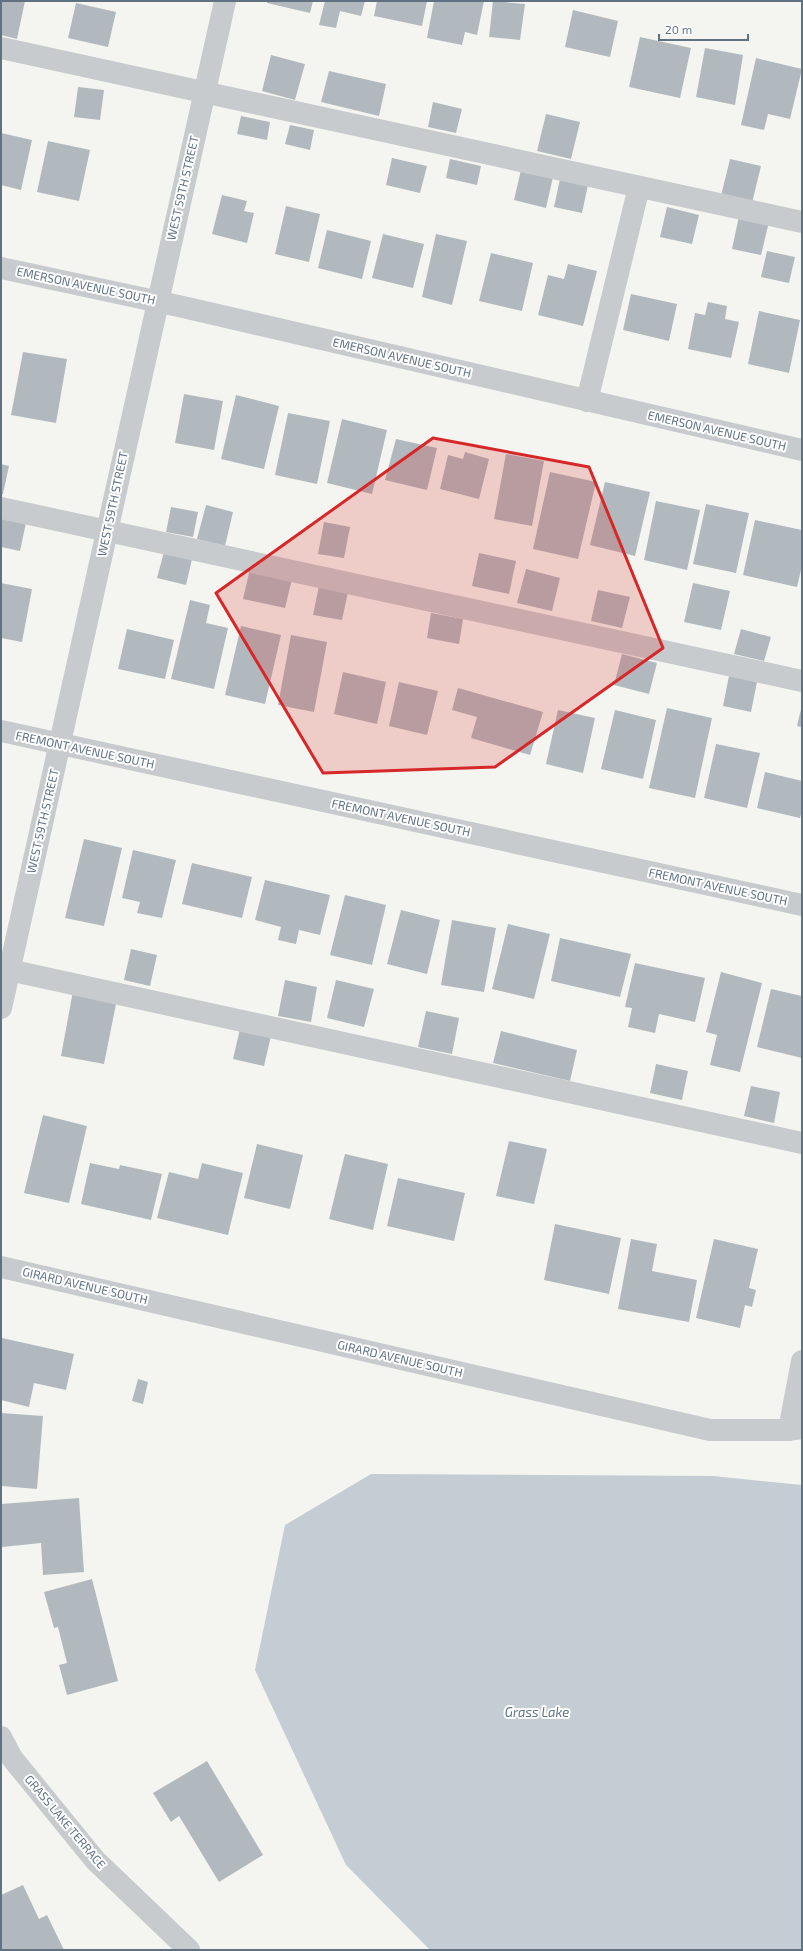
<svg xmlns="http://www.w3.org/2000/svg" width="803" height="1951" viewBox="0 0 803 1951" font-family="'Exo 2',sans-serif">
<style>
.water{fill:#c4cdd3}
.building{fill:#b2b9be}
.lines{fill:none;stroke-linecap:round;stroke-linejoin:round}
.minor{stroke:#c8cbce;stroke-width:22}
.marked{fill:#d62828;fill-opacity:0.2;stroke:#d62828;stroke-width:3;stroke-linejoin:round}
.labels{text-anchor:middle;stroke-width:4;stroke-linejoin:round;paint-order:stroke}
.street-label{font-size:12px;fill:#607184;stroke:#fff}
.water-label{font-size:13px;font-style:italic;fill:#5b7582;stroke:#fff}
</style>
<rect width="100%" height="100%" fill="#f4f5f0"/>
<path class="water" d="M 371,1474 L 713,1476 L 802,1485 L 802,1950 L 430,1950 L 346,1865 L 255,1670 L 285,1525 Z"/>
<g class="building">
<path d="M 1,1 L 25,1 L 17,39 L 1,35 Z"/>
<path d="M 267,1 L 313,1 L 310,13 L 267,3 Z"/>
<path d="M 325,1 L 365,1 L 361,16 L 340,11 L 336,28 L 319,25 Z"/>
<path d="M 377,1 L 427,1 L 422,26 L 374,16 Z"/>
<path d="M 434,1 L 484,1 L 477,35 L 465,32 L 462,45 L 427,38 Z"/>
<path d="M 493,1 L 525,4 L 520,40 L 489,37 Z"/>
<path d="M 76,3 L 116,12 L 108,47 L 68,38 Z"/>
<path d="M 573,10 L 618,21 L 610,57 L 565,47 Z"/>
<path d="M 640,37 L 691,48 L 680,98 L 629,87 Z"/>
<path d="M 705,48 L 743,55 L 735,105 L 696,97 Z"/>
<path d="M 271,55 L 305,64 L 295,100 L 262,91 Z"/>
<path d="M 756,58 L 802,69 L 790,119 L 768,114 L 764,130 L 741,125 Z"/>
<path d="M 329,71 L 386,84 L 379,116 L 321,102 Z"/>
<path d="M 78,87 L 104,90 L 100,120 L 74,117 Z"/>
<path d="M 433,102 L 462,109 L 456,133 L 428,127 Z"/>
<path d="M 546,114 L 580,122 L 571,159 L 537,151 Z"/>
<path d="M 241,116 L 270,122 L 267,140 L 237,134 Z"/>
<path d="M 290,125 L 314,130 L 310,150 L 285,144 Z"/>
<path d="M 1,133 L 32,140 L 21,190 L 1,185 Z"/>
<path d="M 48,141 L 90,150 L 79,201 L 37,192 Z"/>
<path d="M 392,158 L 427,166 L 420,193 L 386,185 Z"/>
<path d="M 450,159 L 481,166 L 477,185 L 446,178 Z"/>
<path d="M 730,159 L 761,166 L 752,203 L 721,196 Z"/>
<path d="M 521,170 L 553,177 L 546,208 L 514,200 Z"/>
<path d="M 560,179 L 588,185 L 582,213 L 554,207 Z"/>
<path d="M 222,195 L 247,201 L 244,211 L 254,213 L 247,243 L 212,234 Z"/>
<path d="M 286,206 L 320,214 L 309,262 L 275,254 Z"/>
<path d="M 667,207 L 699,215 L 692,244 L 660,237 Z"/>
<path d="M 739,216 L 769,222 L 761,255 L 732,249 Z"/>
<path d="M 327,230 L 371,241 L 362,279 L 318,268 Z"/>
<path d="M 383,234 L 424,244 L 413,288 L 372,278 Z"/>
<path d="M 436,234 L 467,241 L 452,305 L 422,297 Z"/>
<path d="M 767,251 L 795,257 L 789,283 L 761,277 Z"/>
<path d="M 491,253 L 533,263 L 522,311 L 479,301 Z"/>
<path d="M 568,264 L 597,271 L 583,326 L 538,315 L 548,275 L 564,279 Z"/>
<path d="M 631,294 L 677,304 L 669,341 L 623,330 Z"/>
<path d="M 708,302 L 727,306 L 725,319 L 739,322 L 731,358 L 688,349 L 695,313 L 705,315 Z"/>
<path d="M 759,311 L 800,320 L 789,373 L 748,364 Z"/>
<path d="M 23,352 L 67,359 L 56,423 L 11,415 Z"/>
<path d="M 184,394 L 223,401 L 214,450 L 175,443 Z"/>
<path d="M 236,395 L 279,406 L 264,469 L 221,459 Z"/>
<path d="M 288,413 L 330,421 L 317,484 L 275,475 Z"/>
<path d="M 342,419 L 387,430 L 372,494 L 327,483 Z"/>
<path d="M 396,439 L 437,448 L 427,490 L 385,480 Z"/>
<path d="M 465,452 L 489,459 L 479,499 L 440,489 L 448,455 L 463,459 Z"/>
<path d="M 506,454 L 544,461 L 532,526 L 494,519 Z"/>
<path d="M 1,464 L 9,466 L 3,494 L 1,494 Z"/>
<path d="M 550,472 L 596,482 L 578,559 L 533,549 Z"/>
<path d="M 605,482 L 650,492 L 635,556 L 590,545 Z"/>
<path d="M 656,501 L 700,510 L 687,570 L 644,560 Z"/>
<path d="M 706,504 L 749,513 L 736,573 L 693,564 Z"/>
<path d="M 206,505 L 233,512 L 225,546 L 197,539 Z"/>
<path d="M 171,507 L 198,512 L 193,537 L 166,532 Z"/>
<path d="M 1,512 L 27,518 L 20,551 L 1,547 Z"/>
<path d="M 755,520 L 802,530 L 802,566 L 797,587 L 743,575 Z"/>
<path d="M 324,522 L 350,527 L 344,558 L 318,554 Z"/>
<path d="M 165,548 L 193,555 L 186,585 L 157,578 Z"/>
<path d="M 479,553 L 516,561 L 509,594 L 472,586 Z"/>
<path d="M 250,569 L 292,579 L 285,608 L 243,599 Z"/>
<path d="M 526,569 L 560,578 L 552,611 L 517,603 Z"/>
<path d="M 1,583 L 32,589 L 22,642 L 1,638 Z"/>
<path d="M 693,583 L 730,591 L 721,630 L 684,622 Z"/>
<path d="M 319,586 L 348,592 L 342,620 L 313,615 Z"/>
<path d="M 598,590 L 630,597 L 622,628 L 591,621 Z"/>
<path d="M 190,600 L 210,605 L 206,623 L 228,628 L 214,689 L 171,679 Z"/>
<path d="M 431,613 L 463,619 L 459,644 L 427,638 Z"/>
<path d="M 241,626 L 281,635 L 265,704 L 225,695 Z"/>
<path d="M 127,629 L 174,640 L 165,679 L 118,669 Z"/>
<path d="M 741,629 L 771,637 L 764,661 L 734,654 Z"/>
<path d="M 291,635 L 327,642 L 314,712 L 278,705 Z"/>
<path d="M 622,654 L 657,663 L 649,694 L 614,685 Z"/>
<path d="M 343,672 L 386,682 L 377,724 L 334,714 Z"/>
<path d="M 729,676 L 757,682 L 751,712 L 723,706 Z"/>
<path d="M 399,682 L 438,691 L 427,735 L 389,726 Z"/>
<path d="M 458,688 L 543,712 L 530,755 L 471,738 L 477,717 L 452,710 Z"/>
<path d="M 802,705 L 802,727 L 797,726 Z"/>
<path d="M 667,708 L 712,718 L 695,798 L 649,788 Z"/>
<path d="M 558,710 L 595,718 L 583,773 L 546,764 Z"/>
<path d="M 615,710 L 656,720 L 643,779 L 601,769 Z"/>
<path d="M 716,744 L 760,753 L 747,808 L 704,798 Z"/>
<path d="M 765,772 L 802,781 L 802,810 L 800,818 L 757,808 Z"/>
<path d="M 84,839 L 122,848 L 104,926 L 65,918 Z"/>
<path d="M 133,850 L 176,860 L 162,918 L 137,913 L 140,902 L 122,898 Z"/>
<path d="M 192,863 L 252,877 L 242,918 L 182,904 Z"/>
<path d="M 265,880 L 330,895 L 320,935 L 299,930 L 296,944 L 278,940 L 281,927 L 255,920 Z"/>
<path d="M 345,895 L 386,905 L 372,965 L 330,955 Z"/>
<path d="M 401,910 L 440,920 L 427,974 L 387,964 Z"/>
<path d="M 452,920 L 496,928 L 484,992 L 441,985 Z"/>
<path d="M 508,924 L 550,934 L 534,999 L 492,989 Z"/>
<path d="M 560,938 L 631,954 L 620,997 L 551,981 Z"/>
<path d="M 131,949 L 157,955 L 150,986 L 124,980 Z"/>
<path d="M 635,963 L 705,978 L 695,1022 L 659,1014 L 655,1033 L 628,1027 L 632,1008 L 625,1007 Z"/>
<path d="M 721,972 L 762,983 L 740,1072 L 710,1065 L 717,1035 L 706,1032 Z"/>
<path d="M 285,980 L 317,987 L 311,1022 L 278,1016 Z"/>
<path d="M 336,980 L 374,989 L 364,1027 L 327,1018 Z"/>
<path d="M 771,989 L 802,996 L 802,1058 L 757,1047 Z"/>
<path d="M 73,991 L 117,999 L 104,1064 L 61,1056 Z"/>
<path d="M 426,1011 L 459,1018 L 452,1054 L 418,1047 Z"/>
<path d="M 240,1029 L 271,1036 L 264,1066 L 233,1059 Z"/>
<path d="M 501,1031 L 577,1050 L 570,1081 L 493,1063 Z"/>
<path d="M 656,1064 L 688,1071 L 682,1100 L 650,1093 Z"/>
<path d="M 751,1086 L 780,1092 L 774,1123 L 744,1116 Z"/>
<path d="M 43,1115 L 87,1126 L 69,1203 L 24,1193 Z"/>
<path d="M 509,1141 L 547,1149 L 534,1204 L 496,1196 Z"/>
<path d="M 257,1144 L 303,1155 L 290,1209 L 244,1198 Z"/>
<path d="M 345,1154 L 388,1164 L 373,1230 L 329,1219 Z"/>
<path d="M 90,1163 L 119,1169 L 120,1165 L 162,1174 L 151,1220 L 81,1204 Z"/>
<path d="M 202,1163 L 243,1173 L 228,1235 L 157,1218 L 169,1172 L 198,1179 Z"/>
<path d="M 398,1178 L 465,1193 L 454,1241 L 387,1226 Z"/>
<path d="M 555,1224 L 621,1238 L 609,1294 L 544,1280 Z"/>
<path d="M 631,1239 L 657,1244 L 652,1271 L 697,1280 L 689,1322 L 618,1309 Z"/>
<path d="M 714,1239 L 758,1249 L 749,1288 L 756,1290 L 752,1307 L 745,1305 L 740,1328 L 696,1318 Z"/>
<path d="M 2,1338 L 74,1354 L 66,1390 L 34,1383 L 29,1407 L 1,1400 Z"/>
<path d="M 138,1379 L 148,1382 L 143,1404 L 132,1401 Z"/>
<path d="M 1,1413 L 43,1416 L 37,1489 L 1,1486 Z"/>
<path d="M 79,1498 L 84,1572 L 43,1575 L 41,1543 L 2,1547 L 1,1504 Z"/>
<path d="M 92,1579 L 118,1681 L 67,1695 L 59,1665 L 67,1663 L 58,1627 L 54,1628 L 44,1592 Z"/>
<path d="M 207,1761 L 263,1855 L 219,1882 L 179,1816 L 171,1822 L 153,1793 Z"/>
<path d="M 23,1885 L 39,1919 L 47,1915 L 64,1950 L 2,1950 L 1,1895 Z"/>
</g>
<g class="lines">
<g class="minor">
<path d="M 1,48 L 802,222"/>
<path d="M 1,268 L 183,307 L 802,450"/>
<path d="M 587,401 L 639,187"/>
<path d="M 1,508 L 802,681"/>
<path d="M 1,731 L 802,905"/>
<path d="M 9,970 L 802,1143"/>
<path d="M 1,1008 L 225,1"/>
<path d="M 1,1267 L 710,1430 L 789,1430 L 802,1428"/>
<path d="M 789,1430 L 802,1361"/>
<path d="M 1,1737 L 12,1758 L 95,1860 L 189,1950"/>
</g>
</g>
<path class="marked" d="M 433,438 L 589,467 L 663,648 L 495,767 L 323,773 L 216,593 Z"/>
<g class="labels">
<g class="street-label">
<text transform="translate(183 188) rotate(-77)" y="4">WEST 59TH STREET</text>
<text transform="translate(86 286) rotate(12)" y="4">EMERSON AVENUE SOUTH</text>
<text transform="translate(402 358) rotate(13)" y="4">EMERSON AVENUE SOUTH</text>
<text transform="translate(717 431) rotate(13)" y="4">EMERSON AVENUE SOUTH</text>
<text transform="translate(113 504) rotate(-78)" y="4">WEST 59TH STREET</text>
<text transform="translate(85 750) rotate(12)" y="4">FREMONT AVENUE SOUTH</text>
<text transform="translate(401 818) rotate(12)" y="4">FREMONT AVENUE SOUTH</text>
<text transform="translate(43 821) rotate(-77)" y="4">WEST 59TH STREET</text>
<text transform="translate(718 887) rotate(12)" y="4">FREMONT AVENUE SOUTH</text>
<text transform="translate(85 1286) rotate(13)" y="4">GIRARD AVENUE SOUTH</text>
<text transform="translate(400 1359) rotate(13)" y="4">GIRARD AVENUE SOUTH</text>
<text transform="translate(65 1822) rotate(50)" y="4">GRASS LAKE TERRACE</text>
</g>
<g class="water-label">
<text x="537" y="1717">Grass Lake</text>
</g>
</g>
<rect width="803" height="1951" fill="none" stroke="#607184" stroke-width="4"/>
<path d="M659 34v6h89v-6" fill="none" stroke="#607184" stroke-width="2"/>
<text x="665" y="34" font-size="12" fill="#607184" stroke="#ffffff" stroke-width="3" paint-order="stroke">20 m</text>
</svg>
